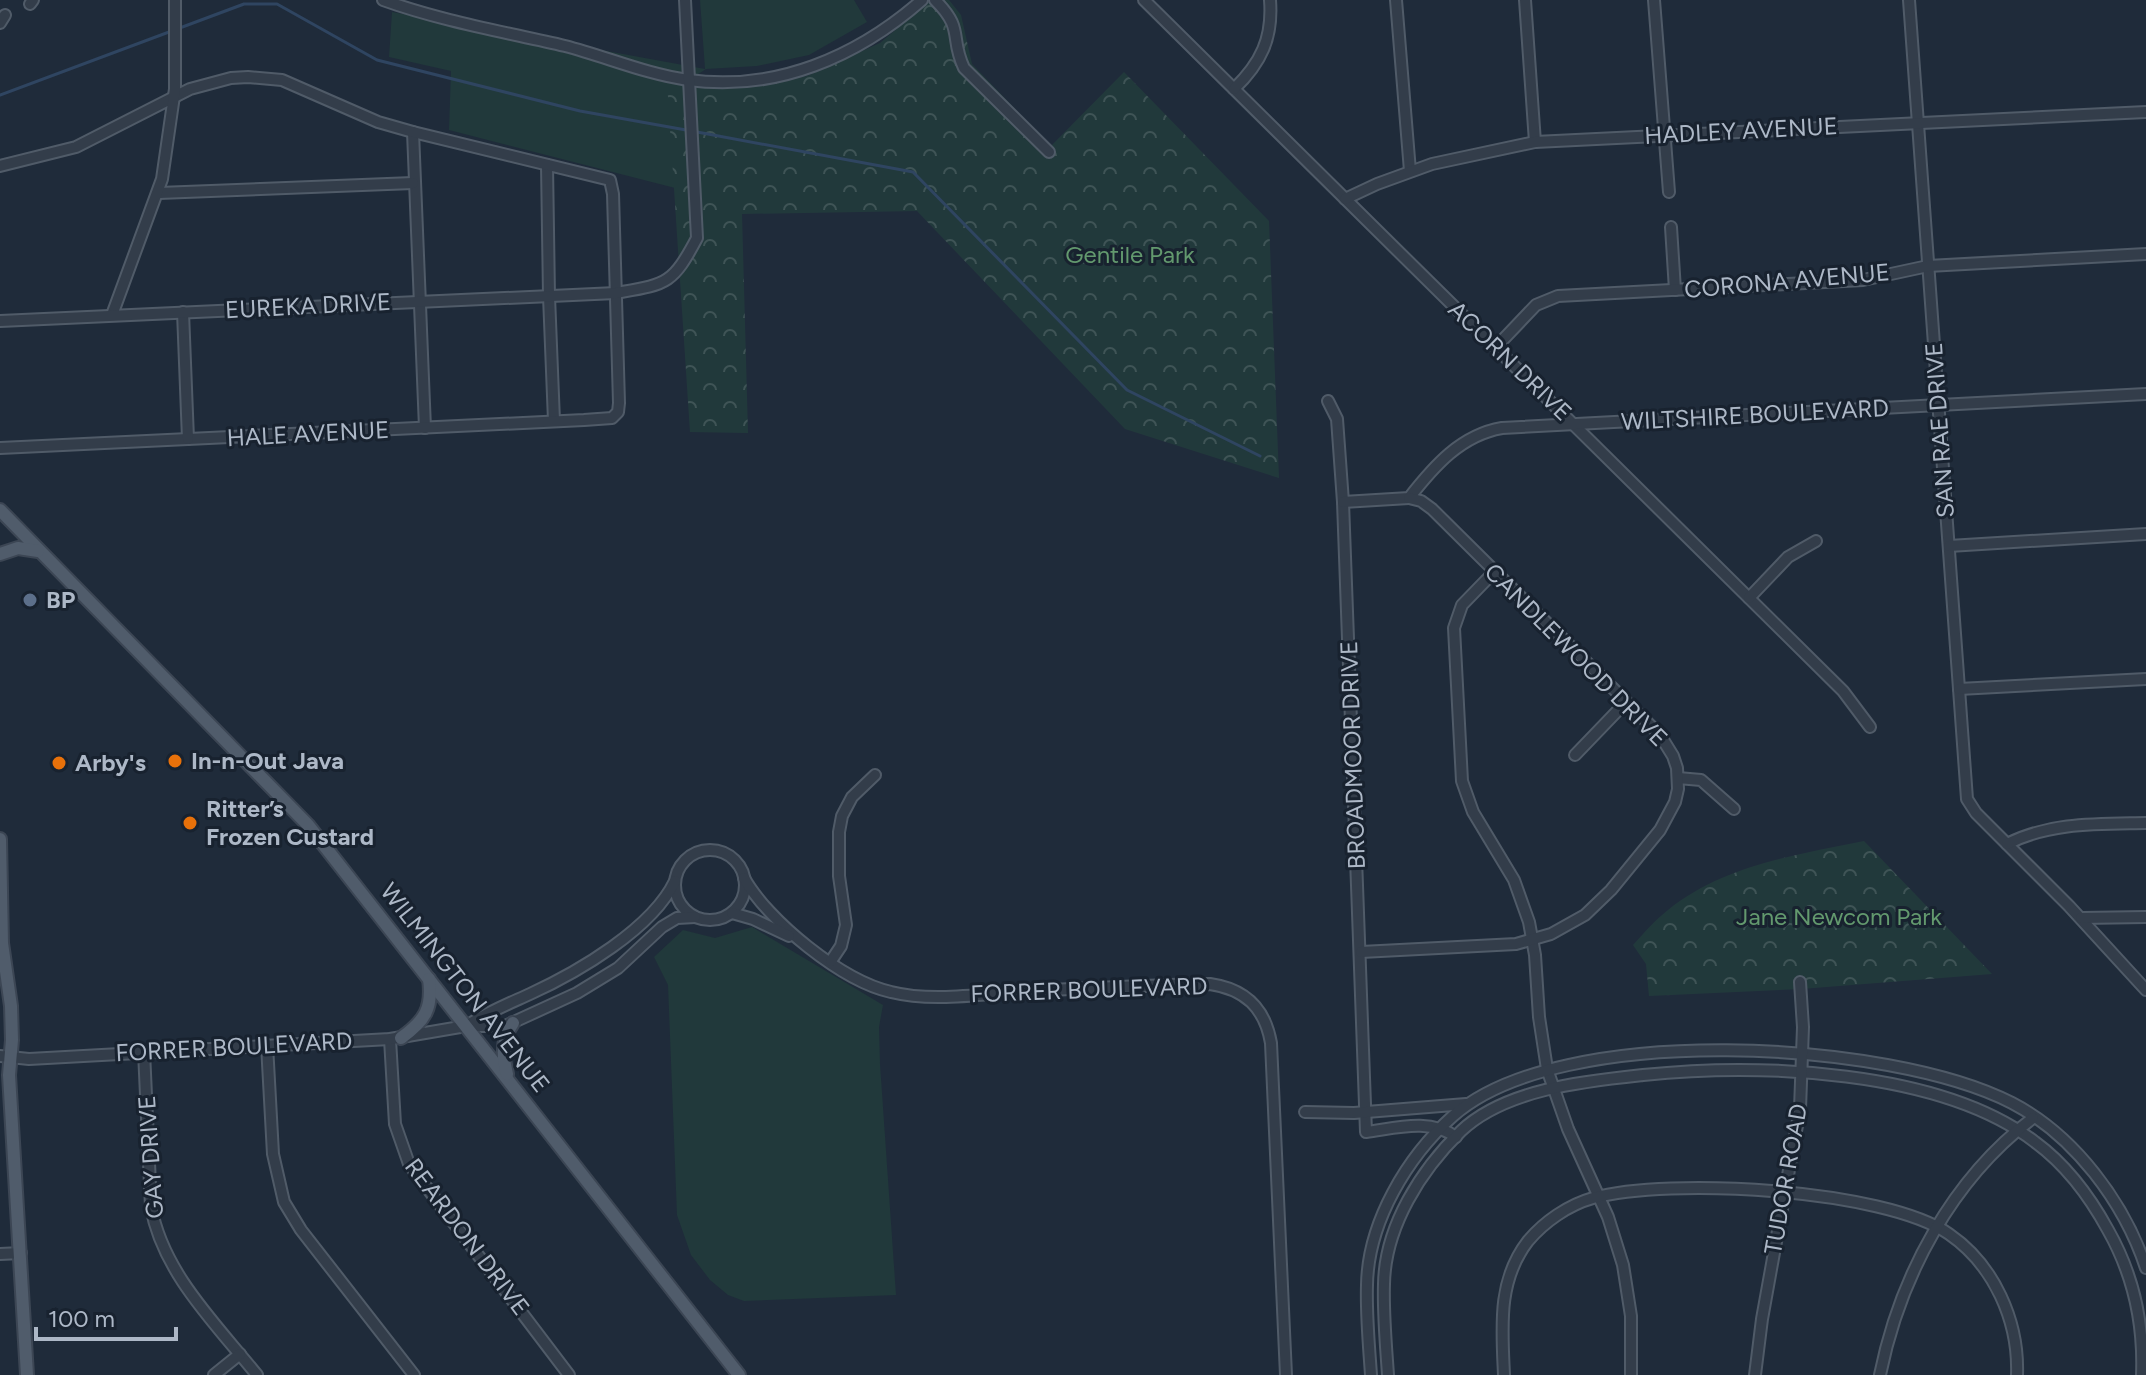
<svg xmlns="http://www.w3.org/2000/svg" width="2146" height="1375" viewBox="0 0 2146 1375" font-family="Figtree,sans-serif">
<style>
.grass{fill:#21393b}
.park{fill:url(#park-crowns)}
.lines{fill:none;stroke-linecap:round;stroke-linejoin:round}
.stream{stroke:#2f4561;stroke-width:3}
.minor-casing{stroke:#505b68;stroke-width:14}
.major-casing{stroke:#3c4654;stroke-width:16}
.minor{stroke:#333d4a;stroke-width:10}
.major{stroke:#505c6b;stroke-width:12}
.service-dot{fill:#5c6f8a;stroke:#18222f;stroke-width:3}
.food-dot{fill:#e8710a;stroke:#18222f;stroke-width:3}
.labels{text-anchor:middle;stroke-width:6;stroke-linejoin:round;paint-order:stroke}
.street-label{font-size:24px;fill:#adb8c7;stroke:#18222f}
.park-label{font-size:24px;fill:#63996e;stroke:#18222f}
.poi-label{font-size:24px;font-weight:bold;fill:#adb8c7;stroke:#18222f;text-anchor:start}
</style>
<defs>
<pattern id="park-crowns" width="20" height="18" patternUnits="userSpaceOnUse" patternTransform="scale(2)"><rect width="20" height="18" fill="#21393b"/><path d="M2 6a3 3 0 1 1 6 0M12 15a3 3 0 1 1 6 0" fill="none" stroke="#3f5456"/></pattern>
</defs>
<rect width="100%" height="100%" fill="#1f2b3a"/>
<g class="grass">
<path d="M 700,0 L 854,0 L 867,22 L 809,55 L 757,66 L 706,69 L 689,80 L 722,200 L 449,130 L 451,71 L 389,57 L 392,12 L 705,69 Z"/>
<path d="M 752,927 L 883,1005 L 879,1027 L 880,1064 L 896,1295 L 744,1301 L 728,1295 L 710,1280 L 691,1255 L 677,1215 L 668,985 L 654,957 L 683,930 L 715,938 Z"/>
</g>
<g class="park">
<path d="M 931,0 L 949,0 L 961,15 L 972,64 L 1051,146 L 1124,72 L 1269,221 L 1279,478 L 1125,429 L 917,211 L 742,214 L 748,433 L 690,432 L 667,82 L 713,88 L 757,85 L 807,76 L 880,43 Z"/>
<path d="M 1864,841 L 1992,974 L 1801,989 L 1649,996 L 1646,964 L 1633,945 C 1644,933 1655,920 1668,910 C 1724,865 1796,855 1864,841 Z"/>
</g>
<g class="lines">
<g class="stream">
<path d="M 0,95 L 244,4 L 277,4 L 377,60 L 580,111 L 686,130"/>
<path d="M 697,132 L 913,172 L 1127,390 L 1260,456"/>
</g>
<defs>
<g id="minor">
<path d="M 383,0 C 441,21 505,32 565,46 C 607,57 646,74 688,80 C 776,92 857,57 922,0"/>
<path d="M 935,0 C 965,30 949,36 964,68 L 1049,152"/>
<path d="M 1144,0 L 1843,691 L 1870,727"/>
<path d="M 1396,0 L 1410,171"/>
<path d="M 1525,0 L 1535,142"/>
<path d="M 1654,0 L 1669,192"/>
<path d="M 1909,0 L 1967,799 L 1976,813 L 2069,906 L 2146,990"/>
<path d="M 30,4 L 33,0"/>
<path d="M 0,23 L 5,15"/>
<path d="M 1234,89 C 1261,63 1273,38 1270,0"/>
<path d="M 413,132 L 425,428"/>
<path d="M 547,165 L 549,296 L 554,421"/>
<path d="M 0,166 L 76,147 L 190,89 L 231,78 L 248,77 L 282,80 L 378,122 L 413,132 L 610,180 L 613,194 L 619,403 L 618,412 L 612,418 L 584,420 L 0,448"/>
<path d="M 159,193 L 413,183"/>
<path d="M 1345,199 L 1377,184 L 1432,164 L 1535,142 L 2146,112"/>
<path d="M 1671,227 L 1675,290"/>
<path d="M 183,312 L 188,439"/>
<path d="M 112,315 L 162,179 L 175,89 L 175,0"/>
<path d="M 0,321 L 616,293 C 667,284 672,285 697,238 L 685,0"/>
<path d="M 1496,347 L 1536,305 L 1558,296 L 1863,280 L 1928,266 L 2146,254"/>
<path d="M 1328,401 L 1337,419 L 1343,502 L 1366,1132 C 1397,1128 1429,1118 1456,1137"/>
<path d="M 1343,502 L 1409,498 C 1434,466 1461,435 1502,428 L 2146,394"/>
<path d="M 1949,546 L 2146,534"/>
<path d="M 1494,572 L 1462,605 L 1454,628 L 1462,781 L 1473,812 L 1514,880 L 1529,922 L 1535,955 L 1539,1017 L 1547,1069 L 1568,1129 L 1608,1217 L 1623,1265 L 1631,1316 L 1631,1375"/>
<path d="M 1749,598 L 1788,557 L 1816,541"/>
<path d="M 1959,689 L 2146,679"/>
<path d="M 1575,755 L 1626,702"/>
<path d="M 1678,778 L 1701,780 L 1734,809"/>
<path d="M 2007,844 C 2050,822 2099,824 2146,823"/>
<circle cx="710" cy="885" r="35"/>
<path d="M 744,878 C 768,921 842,981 891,992 C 935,1003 986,993 1032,991 C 1091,988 1150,985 1210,984 C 1245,989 1265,1008 1271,1043 L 1286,1375"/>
<path d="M 732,913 L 753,919 L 789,936"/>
<path d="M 2081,918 L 2146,917"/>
<path d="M 1361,952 L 1516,944 L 1551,934 L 1585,915 L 1611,890 L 1660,830 L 1675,802 L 1678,789 L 1677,768 L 1673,756 L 1660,735 L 1432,509 L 1421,501 L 1409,498"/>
<path d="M 831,961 L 841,946 L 846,925 L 839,876 L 839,832 L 842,816 L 852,797 L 875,775"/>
<path d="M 468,1025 C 488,1012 508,1004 530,994 C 578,972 652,929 675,881"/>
<path d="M 390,1039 L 395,1124 L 409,1164 L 569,1375"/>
<path d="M 267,1045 L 273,1154 L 284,1202 L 301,1230 L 414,1375"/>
<path d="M 144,1051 L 151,1207 C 163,1273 216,1324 257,1375"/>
<path d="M 0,1056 L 29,1059 L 390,1039 L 466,1026 L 505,1026 L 577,993 L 618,968 L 662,927 L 677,918 L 695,917"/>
<path d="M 1305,1112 L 1354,1113 L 1466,1104"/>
<path d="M 0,1254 L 21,1253"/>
<path d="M 214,1375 L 240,1354"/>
<path d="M 1371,1375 C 1369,1345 1366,1315 1367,1285 C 1368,1222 1407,1157 1453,1116 C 1560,1021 1890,1040 2012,1103 C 2074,1135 2124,1202 2146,1268"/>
<path d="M 1388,1375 C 1386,1345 1383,1314 1384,1284 C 1385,1226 1421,1170 1461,1131 C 1505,1089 1586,1081 1643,1075 C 1758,1063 1940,1069 2035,1142 C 2065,1164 2090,1197 2108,1230 C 2133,1274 2144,1324 2142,1375"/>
<path d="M 1504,1375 C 1502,1328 1497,1281 1528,1241 C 1544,1222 1568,1205 1593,1198 C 1668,1177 1884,1189 1949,1234 C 1994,1265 2019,1321 2017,1375"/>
<path d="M 1755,1375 L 1762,1319 L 1800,1109 L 1803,1027 L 1800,982"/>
<path d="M 1880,1375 C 1900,1276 1952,1179 2033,1118"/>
</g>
<g id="major">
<path d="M 0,510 L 308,825 L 739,1375"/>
<path d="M 0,554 L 18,548 L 38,551"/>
<path d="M 0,839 L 2,943 L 11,1006 L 12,1040 L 9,1075 L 27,1375"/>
<path d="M 401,1038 C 425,1021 433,1008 429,979"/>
<path d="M 507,1074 C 502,1056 502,1038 513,1023"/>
</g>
</defs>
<use href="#minor" class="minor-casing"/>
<use href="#major" class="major-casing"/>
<use href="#minor" class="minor"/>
<use href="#major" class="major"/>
</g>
<circle class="service-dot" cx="30" cy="600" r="8"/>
<g class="food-dot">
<circle cx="175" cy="761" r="8"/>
<circle cx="59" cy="763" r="8"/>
<circle cx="190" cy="823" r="8"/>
</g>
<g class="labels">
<g class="street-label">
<text transform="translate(1741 131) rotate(-3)" y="8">HADLEY AVENUE</text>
<text transform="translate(1787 281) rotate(-5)" y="8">CORONA AVENUE</text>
<text transform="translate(308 306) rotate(-3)" y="8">EUREKA DRIVE</text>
<text transform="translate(1510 361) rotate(44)" y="8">ACORN DRIVE</text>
<text transform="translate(1755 415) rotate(-3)" y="8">WILTSHIRE BOULEVARD</text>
<text transform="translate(1940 430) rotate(-94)" y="8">SAN RAE DRIVE</text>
<text transform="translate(308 434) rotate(-3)" y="8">HALE AVENUE</text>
<text transform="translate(1576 655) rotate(45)" y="8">CANDLEWOOD DRIVE</text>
<text transform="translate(1353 755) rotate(-92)" y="8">BROADMOOR DRIVE</text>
<text transform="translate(465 988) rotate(52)" y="8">WILMINGTON AVENUE</text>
<text transform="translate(1089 990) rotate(-2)" y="8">FORRER BOULEVARD</text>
<text transform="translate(234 1047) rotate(-3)" y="8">FORRER BOULEVARD</text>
<text transform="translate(151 1157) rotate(-94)" y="8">GAY DRIVE</text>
<text transform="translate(1786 1179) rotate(-80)" y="8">TUDOR ROAD</text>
<text transform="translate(467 1237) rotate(53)" y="8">REARDON DRIVE</text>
</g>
<g class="park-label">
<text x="1130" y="263">Gentile Park</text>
<text x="1839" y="925">Jane Newcom Park</text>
</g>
<g class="poi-label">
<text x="46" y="608">BP</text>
<text x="191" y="769">In-n-Out Java</text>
<text x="75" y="771">Arby's</text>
<text x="206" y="817">Ritter’s<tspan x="206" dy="28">Frozen Custard</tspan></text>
</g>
</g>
<path d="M36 1327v12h140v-12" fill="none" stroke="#adb8c7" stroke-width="4"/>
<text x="48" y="1327" font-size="24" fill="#adb8c7" stroke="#18222f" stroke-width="6" paint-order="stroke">100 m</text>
</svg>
